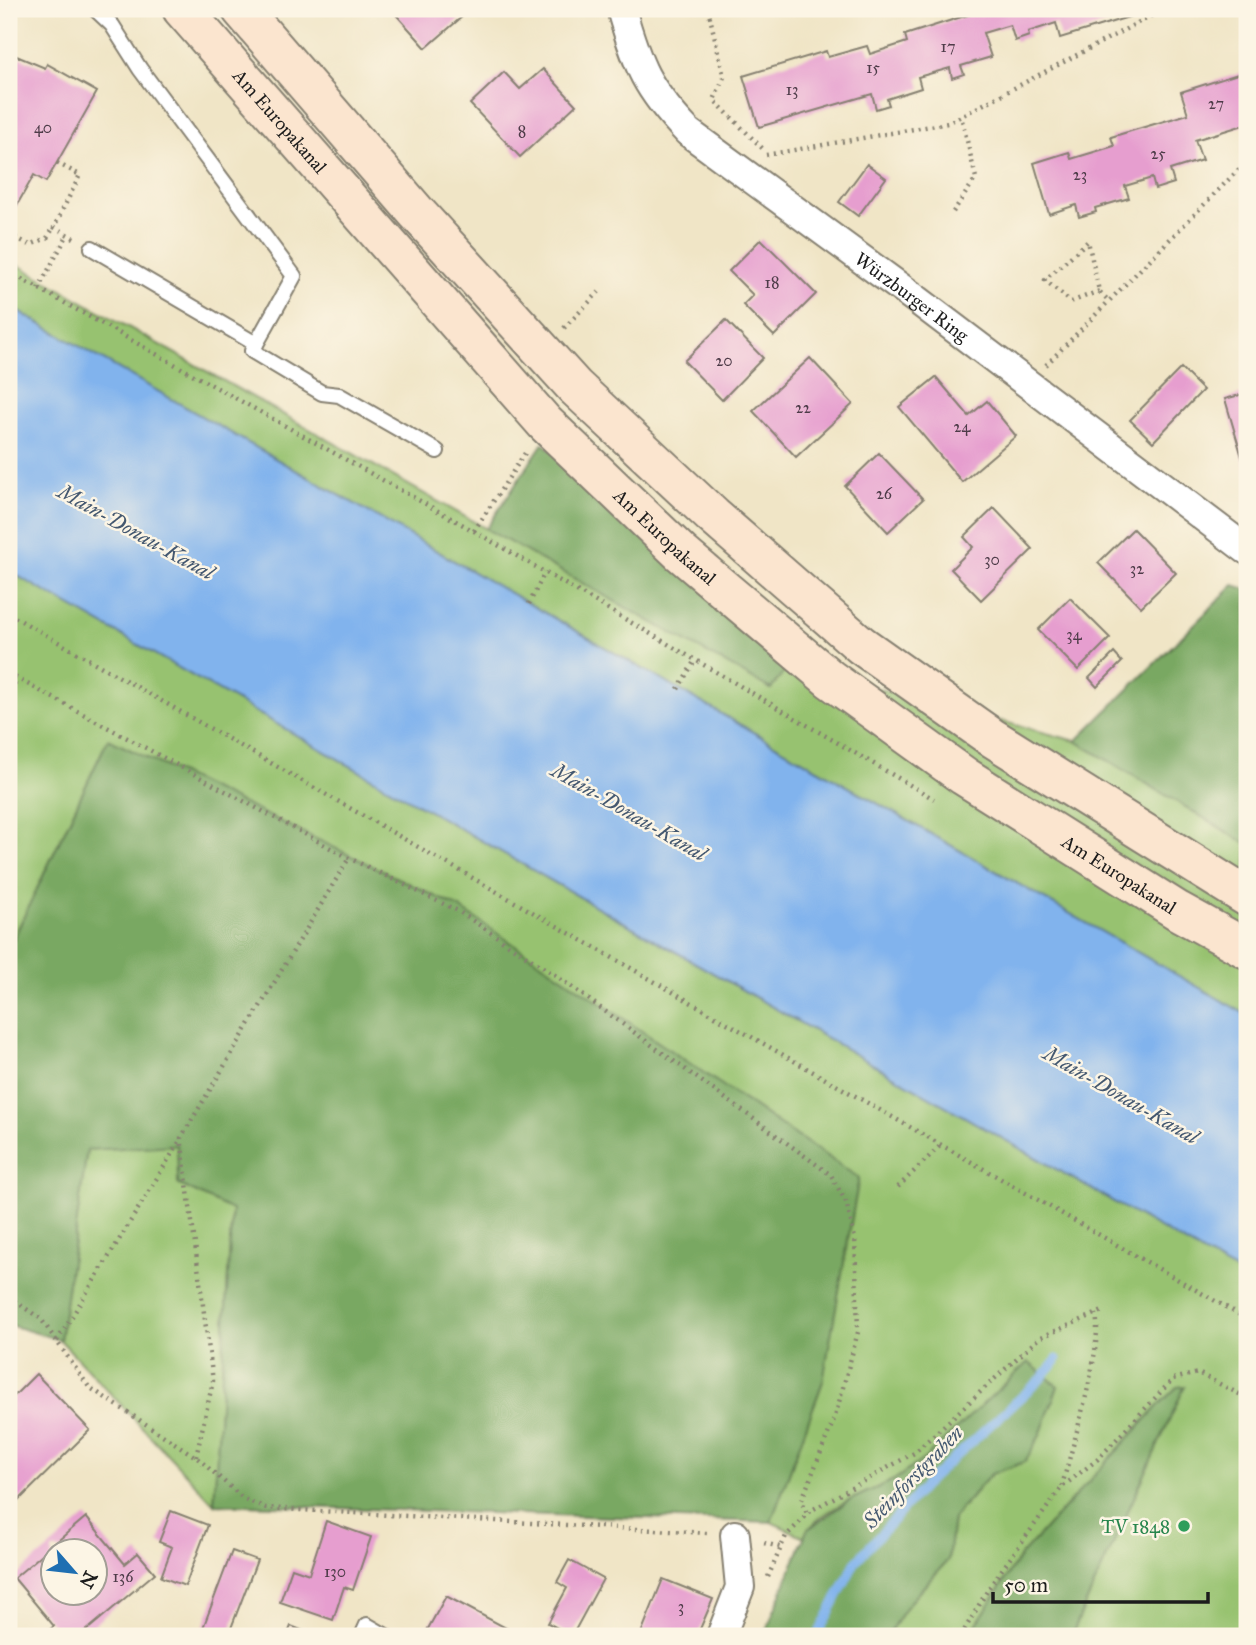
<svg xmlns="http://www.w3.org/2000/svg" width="1256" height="1645" viewBox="0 0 1256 1645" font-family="'IM FELL Great Primer',serif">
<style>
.green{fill:#97c270;stroke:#5a6f46;stroke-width:2}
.forest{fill:#79a862;stroke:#4a623f;stroke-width:2}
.water{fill:#81b3ed;stroke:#4e6884;stroke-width:2}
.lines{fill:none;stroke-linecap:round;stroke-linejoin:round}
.stream{stroke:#81b3ed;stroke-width:9}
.building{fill:#e69ecf;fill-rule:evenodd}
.lane-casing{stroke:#868071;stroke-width:18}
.street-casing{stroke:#868071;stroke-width:32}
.secondary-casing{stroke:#868071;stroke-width:42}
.path{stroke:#868071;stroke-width:4.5;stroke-dasharray:2 5;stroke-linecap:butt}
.lane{stroke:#fff;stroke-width:14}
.street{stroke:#fff;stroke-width:28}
.secondary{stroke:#fbe5cf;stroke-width:38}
.leisure-dot{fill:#2e9e5b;stroke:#fcf5e5;stroke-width:2.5}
.labels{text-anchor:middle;stroke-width:5;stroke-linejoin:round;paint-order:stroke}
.number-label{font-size:16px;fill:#4e3c49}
.street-label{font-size:19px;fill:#1c1c1c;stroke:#fcf5e5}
.leisure-label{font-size:19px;fill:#27864d;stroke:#fcf5e5;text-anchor:end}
.water-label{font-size:21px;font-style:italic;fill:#445870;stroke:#fcf5e5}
</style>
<rect width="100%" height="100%" fill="#fcf5e5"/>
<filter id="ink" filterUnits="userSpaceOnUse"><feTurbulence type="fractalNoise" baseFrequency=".0143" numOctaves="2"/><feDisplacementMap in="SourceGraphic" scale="14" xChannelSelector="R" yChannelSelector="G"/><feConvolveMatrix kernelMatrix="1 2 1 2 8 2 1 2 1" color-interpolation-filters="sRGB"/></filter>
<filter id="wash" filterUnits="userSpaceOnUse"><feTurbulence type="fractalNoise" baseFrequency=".00686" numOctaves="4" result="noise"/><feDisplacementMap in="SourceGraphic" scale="28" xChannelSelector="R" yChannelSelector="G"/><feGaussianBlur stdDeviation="1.57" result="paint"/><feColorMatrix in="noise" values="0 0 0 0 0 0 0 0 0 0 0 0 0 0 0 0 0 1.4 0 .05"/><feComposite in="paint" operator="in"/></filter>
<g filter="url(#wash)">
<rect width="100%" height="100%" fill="#f0e5c6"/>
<g class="green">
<path d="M 9,260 L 771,689 L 789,665 L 1076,741 L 1247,844 L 1247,1015 L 9,306 Z"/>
<path d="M 9,571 L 1247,1278 L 1247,1636 L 1071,1636 L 1184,1387 L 1177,1387 L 1160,1404 L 1021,1555 L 969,1636 L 887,1636 L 907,1605 L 948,1560 L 953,1518 L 991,1474 L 1025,1462 L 1040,1435 L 1058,1386 L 1027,1363 C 987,1401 943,1454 894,1480 C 868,1493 817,1509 804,1537 L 771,1522 L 823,1381 L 108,739 L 9,948 Z"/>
<path d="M 178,1144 L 178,1184 L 232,1209 L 214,1504 L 60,1340 L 87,1149 Z"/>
</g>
<g class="forest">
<path d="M 543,443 L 789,665 L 771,689 L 486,529 Z"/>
<path d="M 1234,585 L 1247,589 L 1247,844 L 1076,741 Z"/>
<path d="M 108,739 L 460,908 L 859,1178 L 823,1381 L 771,1522 L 214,1504 L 232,1210 L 178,1184 L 177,1145 L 87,1150 L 60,1340 L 9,1325 L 9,948 Z"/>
<path d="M 1028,1362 L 1058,1386 L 1040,1435 L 1025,1462 L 991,1474 L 953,1518 L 948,1560 L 907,1605 L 887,1636 L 764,1636 L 807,1530 L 848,1501 L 894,1480 L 925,1458 Z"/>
<path d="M 1185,1386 L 1071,1636 L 969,1636 L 1021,1555 L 1160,1404 L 1177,1387 Z"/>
</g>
<path class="water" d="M 9,306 L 1247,1015 L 1247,1278 L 9,571 Z"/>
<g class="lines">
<path class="stream" d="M 817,1636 L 856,1561 L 931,1479 L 1042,1378 L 1057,1359"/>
</g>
<g id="blocks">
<g class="building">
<path d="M 391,9 L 471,9 L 426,48 Z"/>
<path d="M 976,9 L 1133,9 L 1135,15 L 1060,38 L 1056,23 L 1028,32 L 1029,36 L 1015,41 L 1010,25 L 983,33 L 991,57 L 961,66 L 964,74 L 952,78 L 950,68 L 918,77 L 921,88 L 887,99 L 889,105 L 876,109 L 872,94 L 759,127 L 743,76 L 826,51 L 828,57 L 867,46 L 870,54 L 907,42 L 905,35 L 977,12 Z"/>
<path d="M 14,55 L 45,68 L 47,64 L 97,92 L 46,182 L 34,175 L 9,219 L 9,64 Z"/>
<path d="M 543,69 L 576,105 L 520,157 L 470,104 L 504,72 L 520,89 Z"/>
<path d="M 1247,71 L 1247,124 L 1195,140 L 1202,160 L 1170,170 L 1174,183 L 1155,189 L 1152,178 L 1125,186 L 1129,198 L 1095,208 L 1096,212 L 1079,217 L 1076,205 L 1049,214 L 1034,163 L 1069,152 L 1071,159 L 1114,146 L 1111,137 L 1188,114 L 1181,92 Z"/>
<path d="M 867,164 L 886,178 L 858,216 L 839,202 Z"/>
<path d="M 761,239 L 816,294 L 774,336 L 743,305 L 753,295 L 729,271 Z"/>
<path d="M 726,320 L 763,358 L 722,400 L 684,361 Z"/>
<path d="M 810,358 L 853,404 L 796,457 L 753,411 Z"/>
<path d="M 1181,368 L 1203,390 L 1153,442 L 1130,420 Z"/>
<path d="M 936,377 L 969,416 L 987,401 L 1016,436 L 962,482 L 899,407 Z"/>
<path d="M 1247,393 L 1247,474 L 1225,399 Z"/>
<path d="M 879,453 L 923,499 L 888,532 L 845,486 Z"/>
<path d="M 994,508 L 1033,549 L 981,600 L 951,569 L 973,547 L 964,537 Z"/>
<path d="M 1133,529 L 1176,573 L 1141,607 L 1098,563 Z"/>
<path d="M 1070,598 L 1110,638 L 1078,670 L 1038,630 Z"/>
<path d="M 1114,653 L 1122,662 L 1097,687 L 1089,678 Z"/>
<path d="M 36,1374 L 90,1430 L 9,1510 L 9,1401 Z"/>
<path d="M 171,1511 L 208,1525 L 185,1586 L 161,1577 L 172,1547 L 159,1542 Z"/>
<path d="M 86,1517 L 125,1564 L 138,1553 L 155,1573 L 80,1636 L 42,1636 L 54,1626 L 14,1578 ZM 52,1550 L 94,1550 L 94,1592 L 52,1592 Z"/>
<path d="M 326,1521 L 371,1537 L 353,1590 L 344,1587 L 333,1620 L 280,1602 L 292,1568 L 309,1574 Z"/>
<path d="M 232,1551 L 257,1560 L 228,1636 L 200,1636 Z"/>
<path d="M 569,1560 L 603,1579 L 572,1636 L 548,1623 L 567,1588 L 557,1582 Z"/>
<path d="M 663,1579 L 713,1599 L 697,1636 L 640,1636 Z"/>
<path d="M 446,1596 L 521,1636 L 424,1636 Z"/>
<path d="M 291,1626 L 316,1636 L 287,1636 Z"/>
</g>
</g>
</g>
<g filter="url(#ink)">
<use href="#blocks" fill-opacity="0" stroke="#868071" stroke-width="2"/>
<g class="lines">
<defs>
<g id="lane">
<path d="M 92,248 L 256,344 L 294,276 L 140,69 L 112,25 L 95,9"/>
<path d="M 256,344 L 252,351 L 322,393 L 339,395 L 437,451"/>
<path d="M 362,1636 L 367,1625 L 386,1636"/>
</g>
<g id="street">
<path id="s1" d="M 621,9 C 638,67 646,88 688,132 L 916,299 L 1247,550"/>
<path d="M 721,1636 L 740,1587 L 735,1535"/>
</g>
<g id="secondary">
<path id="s2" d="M 182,9 L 545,423 L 681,553 L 830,679 L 964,776 L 1178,911 L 1247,949"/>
<path d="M 241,9 L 417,213 L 575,387 L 713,516 L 861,645 L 991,737 L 1247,897"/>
</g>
</defs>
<use href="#lane" class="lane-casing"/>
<use href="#street" class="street-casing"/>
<use href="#secondary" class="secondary-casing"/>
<g class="path">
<path d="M 708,9 L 724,77 L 714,100 L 763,149"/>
<path d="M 1243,9 L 1247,14"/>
<path d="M 766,155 L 948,123 L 1164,9"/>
<path d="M 57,163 L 80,175 L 54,227 L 74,238"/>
<path d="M 953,212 L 976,178 L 961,116"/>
<path d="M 9,234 L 30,245 L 47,238 L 54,227"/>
<path d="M 9,272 L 474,531 L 934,799"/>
<path d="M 38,289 L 68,234"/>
<path d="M 1099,291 L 1071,302 L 1045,280 L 1088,241 L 1099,291 L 1108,300"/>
<path d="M 564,328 L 599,292"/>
<path d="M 1046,365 L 1247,161"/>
<path d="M 474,531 L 527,450"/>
<path d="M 529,604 L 545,572"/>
<path d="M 9,614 L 1247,1319"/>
<path d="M 9,674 L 349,858 L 458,911 L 555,975 L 831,1175 L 846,1202 L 855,1238 L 858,1332 L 835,1417 L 801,1502 L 807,1513"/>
<path d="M 678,689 L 695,660"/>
<path d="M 9,697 L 17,679"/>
<path d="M 898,1187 L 941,1145"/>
<path d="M 9,1297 L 41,1319 L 89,1387 L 196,1457 L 244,1499 L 266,1508 L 707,1533"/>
<path d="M 57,1341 L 181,1139"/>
<path d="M 196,1457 L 213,1381 L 181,1138 L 349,858"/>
<path d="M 1062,1486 C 1072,1446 1103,1350 1096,1314"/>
<path d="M 764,1543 L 780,1547"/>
<path d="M 768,1577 L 786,1536 L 812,1510 L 914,1453 L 1039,1338 L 1105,1310"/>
<path d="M 961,1636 L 990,1586 L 1062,1487 L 1098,1459 L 1173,1379 L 1198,1373 L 1247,1398"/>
</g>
<use href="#lane" class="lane"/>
<use href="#street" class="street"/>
<use href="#secondary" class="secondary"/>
</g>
</g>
<circle class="leisure-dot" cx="1184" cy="1526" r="7"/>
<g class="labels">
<g class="number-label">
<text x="948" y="52">17</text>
<text x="873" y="73">15</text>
<text x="792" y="95">13</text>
<text x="1216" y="109">27</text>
<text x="43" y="133">40</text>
<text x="522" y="137">8</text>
<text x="1158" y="159">25</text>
<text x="1080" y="180">23</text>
<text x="772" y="288">18</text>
<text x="724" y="366">20</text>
<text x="803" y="413">22</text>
<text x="962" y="432">24</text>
<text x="884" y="499">26</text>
<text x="992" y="565">30</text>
<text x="1137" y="574">32</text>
<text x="1074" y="640">34</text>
<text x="335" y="1577">130</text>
<text x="123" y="1582">136</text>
<text x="681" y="1612">3</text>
</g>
<g class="street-label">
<text dy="7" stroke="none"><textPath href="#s2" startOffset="149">Am Europakanal</textPath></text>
<text dy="7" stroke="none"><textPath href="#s1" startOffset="420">Würzburger Ring</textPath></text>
<text dy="7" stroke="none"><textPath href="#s2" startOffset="716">Am Europakanal</textPath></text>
<text dy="7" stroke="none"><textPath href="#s2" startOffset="1283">Am Europakanal</textPath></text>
</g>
<g class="leisure-label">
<text x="1170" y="1533">TV 1848</text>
</g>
<g class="water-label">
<text transform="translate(136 532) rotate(29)" y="7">Main-Donau-Kanal</text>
<text transform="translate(629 812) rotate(30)" y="7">Main-Donau-Kanal</text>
<text transform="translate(1121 1095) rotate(30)" y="7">Main-Donau-Kanal</text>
<text transform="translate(913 1477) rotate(-46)" y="7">Steinforstgraben</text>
</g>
</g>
<rect width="1256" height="1645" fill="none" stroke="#fcf5e5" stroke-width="35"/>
<g transform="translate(74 1572) rotate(118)"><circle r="33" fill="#fcf5e5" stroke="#a29e95" stroke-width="2"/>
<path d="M0-5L12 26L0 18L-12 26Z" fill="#1f6fb2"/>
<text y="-10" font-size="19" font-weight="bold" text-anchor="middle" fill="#1c1c1c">N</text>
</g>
<path d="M993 1592v10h215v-10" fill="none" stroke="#1c1c1c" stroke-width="3.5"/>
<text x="1004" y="1592" font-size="21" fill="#1c1c1c" stroke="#fcf5e5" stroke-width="5" paint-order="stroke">50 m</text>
</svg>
